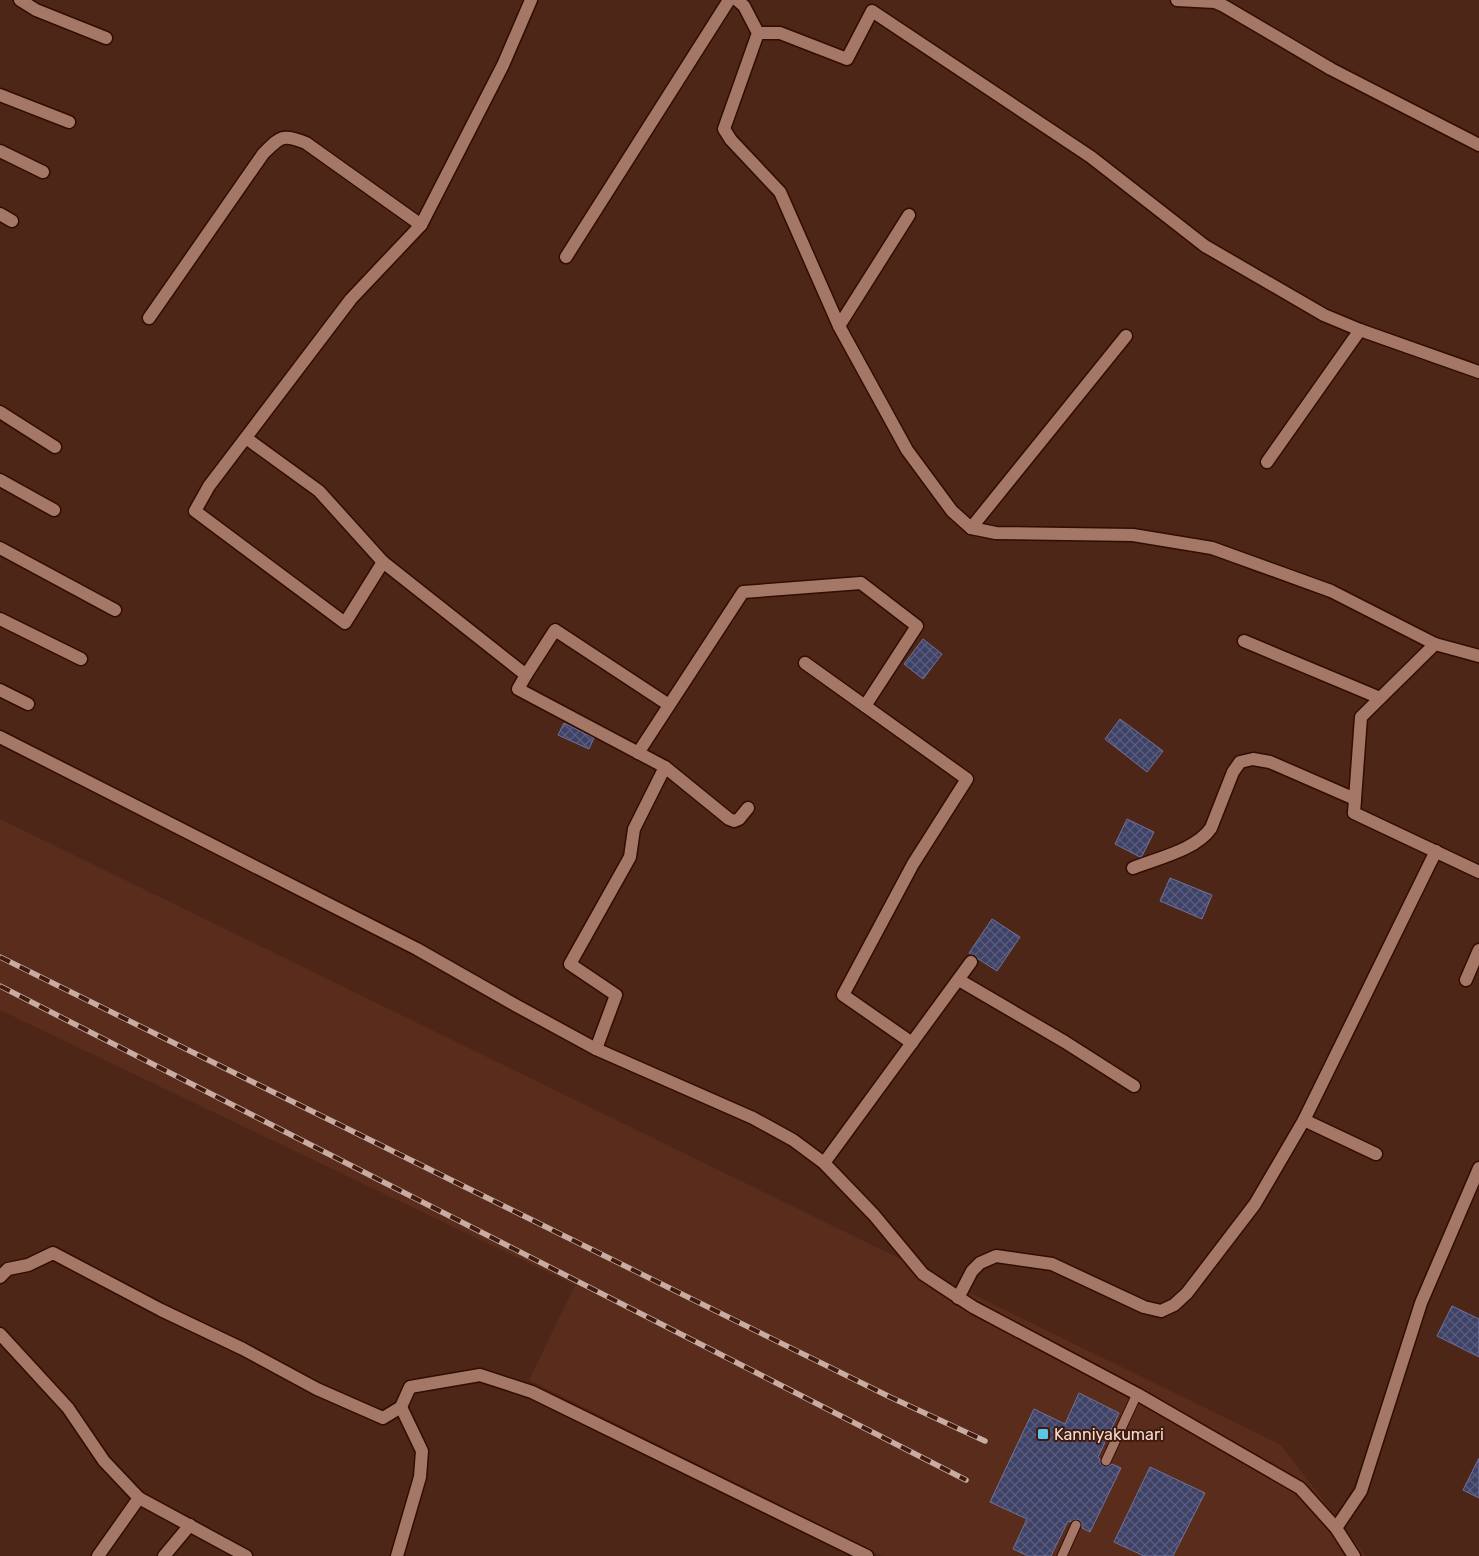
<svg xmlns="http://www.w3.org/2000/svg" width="1479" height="1556" viewBox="0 0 1479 1556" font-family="Rubik,sans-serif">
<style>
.built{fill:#5a2c1c}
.building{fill:url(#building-cross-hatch);stroke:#6e729b}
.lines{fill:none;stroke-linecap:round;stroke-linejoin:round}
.lane-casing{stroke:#310d02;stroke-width:11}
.street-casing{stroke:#310d02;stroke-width:15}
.secondary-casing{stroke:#310d02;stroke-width:15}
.lane{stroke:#a47767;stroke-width:9}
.street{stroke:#a47767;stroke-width:12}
.secondary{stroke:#a47767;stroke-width:12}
.rail-casing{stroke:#c8aba1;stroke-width:5.5}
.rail{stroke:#411c0e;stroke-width:4;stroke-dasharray:11;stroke-linecap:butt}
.poi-dot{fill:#5bc7e7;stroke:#411c0e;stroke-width:2}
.labels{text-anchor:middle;stroke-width:4;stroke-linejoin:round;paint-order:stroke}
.poi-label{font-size:16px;fill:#f5dbd2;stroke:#411c0e;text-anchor:start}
</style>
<defs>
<pattern id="building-cross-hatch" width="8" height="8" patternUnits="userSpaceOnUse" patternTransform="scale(1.25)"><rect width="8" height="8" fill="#3f4267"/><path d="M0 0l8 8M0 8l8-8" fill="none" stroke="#5b5d7c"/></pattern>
</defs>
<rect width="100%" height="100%" fill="#4d2618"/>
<path class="built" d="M 0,819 L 1281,1445 L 1366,1556 L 883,1556 L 529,1380 L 575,1285 L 0,1010 Z"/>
<g class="building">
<path d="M 923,639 L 942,654 L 923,679 L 904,664 Z"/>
<path d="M 1120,719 L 1163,751 L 1147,772 L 1105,739 Z"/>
<path d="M 564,723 L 594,738 L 589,749 L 558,735 Z"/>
<path d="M 1127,819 L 1154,832 L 1142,856 L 1140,857 L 1115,844 Z"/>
<path d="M 1170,878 L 1212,895 L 1202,919 L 1160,901 Z"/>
<path d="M 992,919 L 1020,937 L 997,971 L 969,953 Z"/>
<path d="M 1452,1306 L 1479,1319 L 1479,1357 L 1437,1336 Z"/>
<path d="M 1079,1393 L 1119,1413 L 1098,1457 L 1100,1459 L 1100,1462 L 1103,1466 L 1107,1467 L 1112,1464 L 1121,1468 L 1090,1532 L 1082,1528 L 1082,1524 L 1079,1520 L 1075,1519 L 1070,1522 L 1068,1521 L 1051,1556 L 1028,1556 L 1013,1549 L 1027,1519 L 990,1502 L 1034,1409 L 1065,1424 Z"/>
<path d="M 1479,1458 L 1479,1498 L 1463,1490 Z"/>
<path d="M 1150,1467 L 1205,1493 L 1173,1556 L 1144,1556 L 1114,1542 Z"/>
</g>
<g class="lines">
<defs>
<g id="lane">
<path d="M 1106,1461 L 1137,1394"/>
<path d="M 1062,1556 L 1076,1525"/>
</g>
<g id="street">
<path d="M 20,0 L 36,10 L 106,38"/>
<path d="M 531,0 L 503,65 L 421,225 L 351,299 L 209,486 L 195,511 L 345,623 L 383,562 L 526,675 L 518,689 L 665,767 L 634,829 L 630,857 L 570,964 L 616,995 L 596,1049"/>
<path d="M 1177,0 L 1215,2 L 1224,6 L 1331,69 L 1479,145"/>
<path d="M 758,33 L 780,33 L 847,59 L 872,11 L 1091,157 L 1205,246 L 1324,315 L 1360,330 L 1479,372"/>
<path d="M 0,95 L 69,122"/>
<path d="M 0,151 L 43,172"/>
<path d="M 0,214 L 12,221"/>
<path d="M 566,257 L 729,0"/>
<path d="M 149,318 L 263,154 C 280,137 282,133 306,143 L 421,225"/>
<path d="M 839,326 L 909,215"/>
<path d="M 0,412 L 55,447"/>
<path d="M 246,438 L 319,491 L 383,562"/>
<path d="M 1267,462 L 1360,330"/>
<path d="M 0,480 L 54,510"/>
<path d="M 971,528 L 1126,336"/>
<path d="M 0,548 L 115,610"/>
<path d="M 0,619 L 81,659"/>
<path d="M 1244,641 L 1380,698"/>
<path d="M 1435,644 L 1361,717 L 1354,813 L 1479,872"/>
<path d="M 805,663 L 967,779 L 913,864 L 843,995 L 912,1043"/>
<path d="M 526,675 L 555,630 L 669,705"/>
<path d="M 0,690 L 28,704"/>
<path d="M 0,737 L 417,949 L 517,1006 L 596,1049 L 753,1118 L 793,1140 L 824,1163 L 874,1215 L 923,1274 L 973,1307 L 1137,1394 L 1300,1488 L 1336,1528 L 1354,1556"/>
<path d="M 638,753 L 743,592 L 861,583 L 917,626 L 865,706"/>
<path d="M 665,767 L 729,819 L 734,821 L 739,819 L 748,808"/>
<path d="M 1133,868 C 1158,858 1196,850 1211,828 L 1233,772 L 1240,762 L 1253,759 L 1270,762 L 1355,799"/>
<path d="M 959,980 L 1065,1042 L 1134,1086"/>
<path d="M 1466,980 L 1479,950"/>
<path d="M 1376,1154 L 1304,1120 L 1436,851"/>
<path d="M 824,1163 L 971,962"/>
<path d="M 0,1277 L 8,1269 L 28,1265 L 53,1253 L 161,1310 L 243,1349 L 317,1389 L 383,1418 L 401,1407 L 410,1387 L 480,1375 L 532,1392 L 867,1556"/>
<path d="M 958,1298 L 972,1271 L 980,1263 L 996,1256 L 1052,1264 L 1144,1307 L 1161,1311 L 1174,1305 L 1187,1293 L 1255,1204 L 1304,1120"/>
<path d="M 0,1334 L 68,1408 L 104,1461 L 139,1498 L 246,1556"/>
<path d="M 1336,1528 L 1361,1491 L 1421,1303 L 1479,1168"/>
<path d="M 98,1556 L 139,1498"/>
<path d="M 164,1556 L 190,1525"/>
<path d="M 397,1556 L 420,1477 L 422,1451 L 401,1407"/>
</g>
<path id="secondary" d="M 737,0 L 744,6 L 758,33 L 724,129 L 731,140 L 780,192 L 839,326 L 907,450 L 952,511 L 971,528 L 996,533 L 1133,535 L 1212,548 L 1331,591 L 1435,644 L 1479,656"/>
</defs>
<use href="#lane" class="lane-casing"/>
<use href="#street" class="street-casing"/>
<use href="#secondary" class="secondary-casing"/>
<use href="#lane" class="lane"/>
<use href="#street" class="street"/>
<use href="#secondary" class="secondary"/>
<defs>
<g id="rail">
<path d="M 0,957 L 890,1397 L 985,1441"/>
<path d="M 0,986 L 966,1480"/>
</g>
</defs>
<use href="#rail" class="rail-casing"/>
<use href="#rail" class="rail"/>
</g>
<rect class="poi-dot" x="1037" y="1428" width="12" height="12" rx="2.5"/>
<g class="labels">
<g class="poi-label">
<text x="1054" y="1440">Kanniyakumari</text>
</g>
</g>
</svg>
